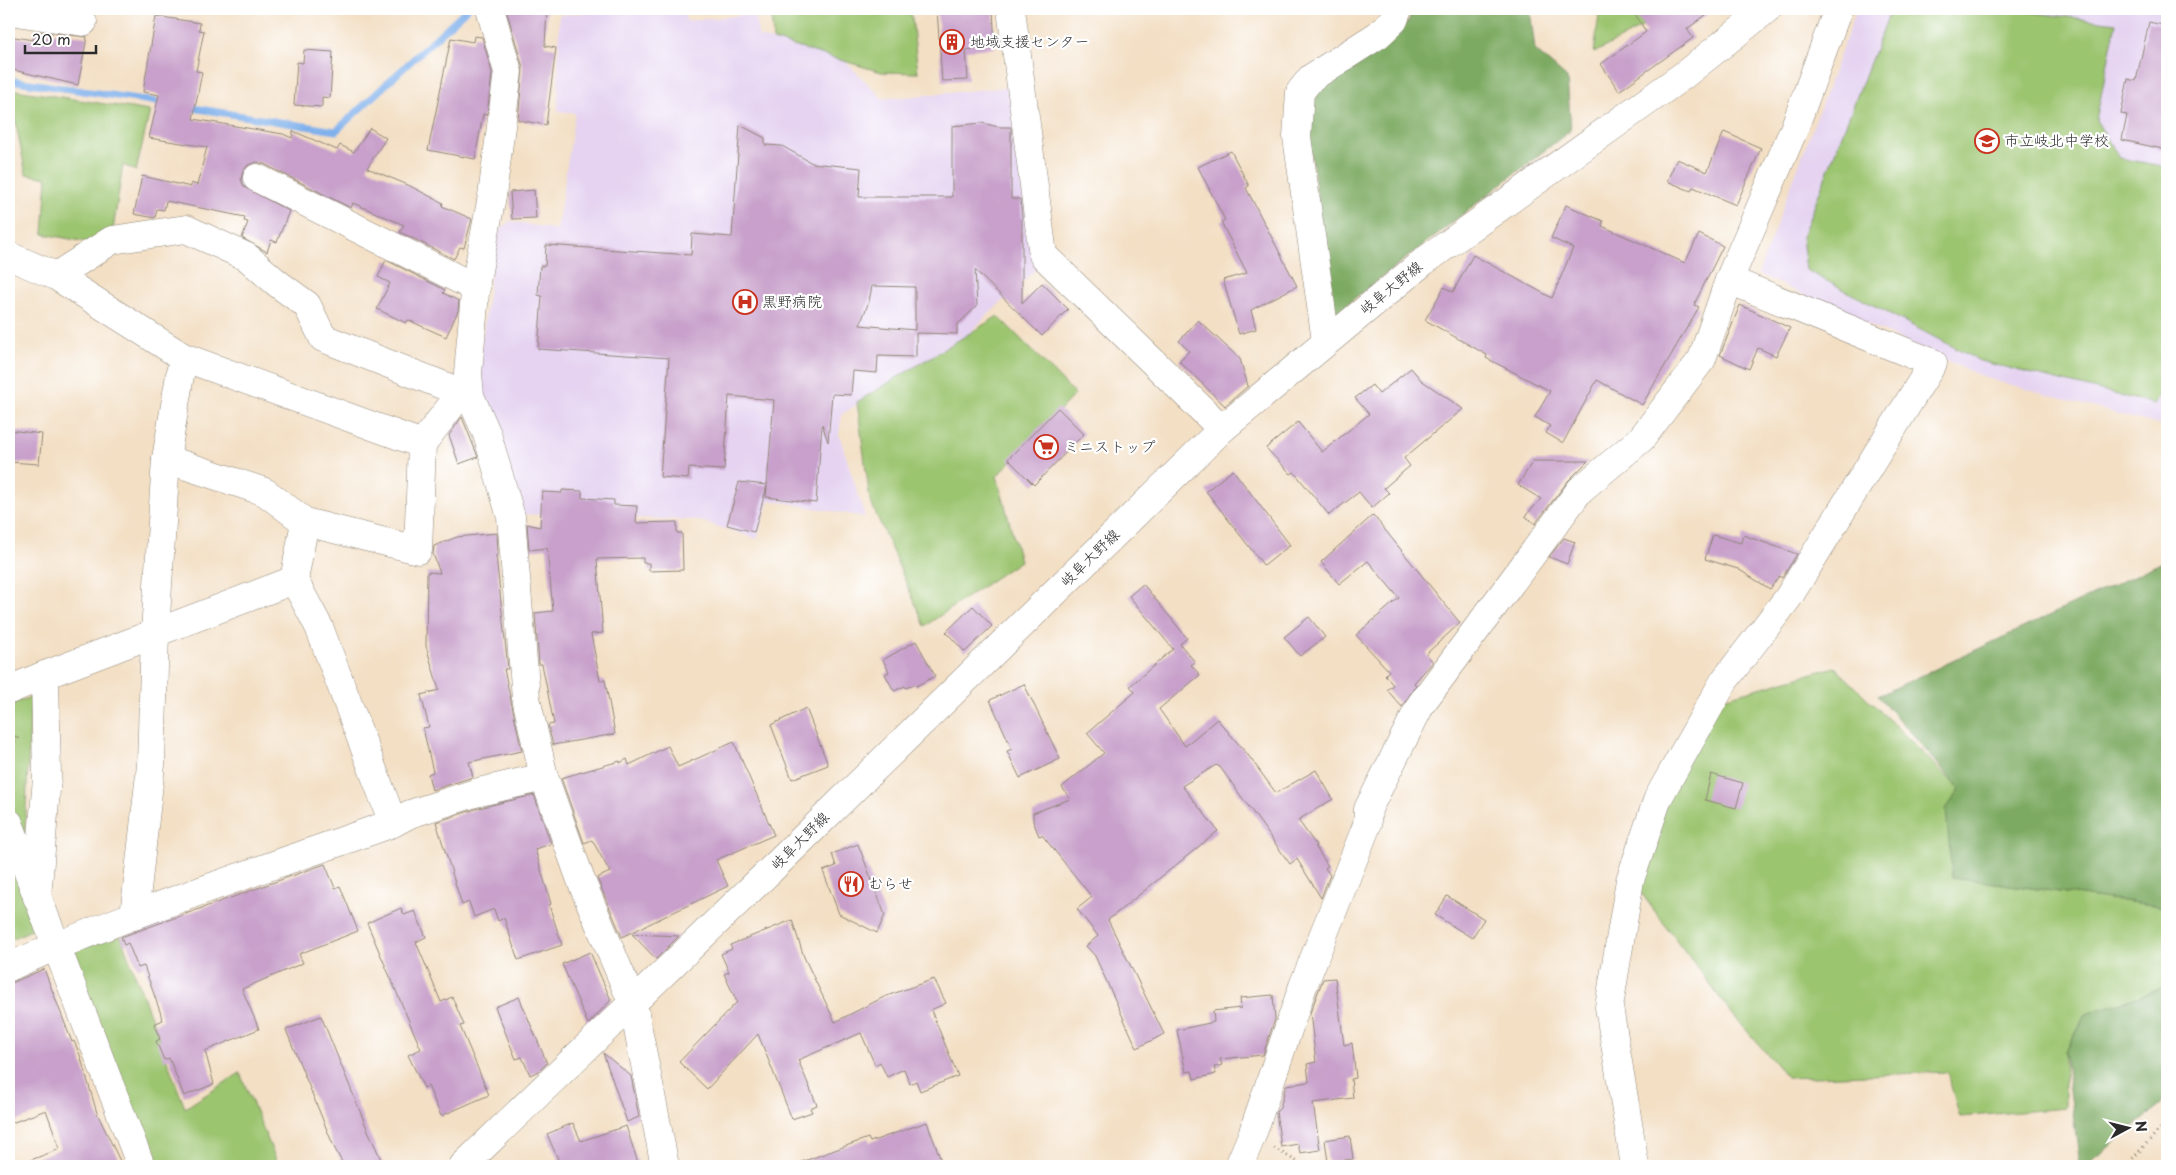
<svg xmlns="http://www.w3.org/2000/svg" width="2176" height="1175" viewBox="0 0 2176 1175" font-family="'Playpen Sans','Klee One',sans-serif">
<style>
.built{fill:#e5d3f1}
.green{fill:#9cc570;stroke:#64784e}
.forest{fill:#7daa62;stroke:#546a46}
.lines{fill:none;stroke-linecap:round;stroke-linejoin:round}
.stream{stroke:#80b1ec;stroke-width:7}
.building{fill:#c8a0cb;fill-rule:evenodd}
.minor-casing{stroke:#8f8578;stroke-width:29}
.major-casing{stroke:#8f8578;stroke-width:29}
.path{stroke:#8f8578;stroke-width:3;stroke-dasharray:1 4;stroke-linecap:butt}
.minor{stroke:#fff;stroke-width:28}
.major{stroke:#fff;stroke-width:28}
.labels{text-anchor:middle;stroke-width:4.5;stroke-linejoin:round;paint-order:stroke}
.poi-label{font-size:15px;fill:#2b2b2b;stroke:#fff;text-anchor:start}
.street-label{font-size:15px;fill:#2b2b2b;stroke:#fff}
</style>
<rect width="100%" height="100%" fill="#fff"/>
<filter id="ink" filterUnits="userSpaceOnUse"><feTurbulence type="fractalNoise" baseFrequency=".02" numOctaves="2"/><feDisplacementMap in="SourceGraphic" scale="10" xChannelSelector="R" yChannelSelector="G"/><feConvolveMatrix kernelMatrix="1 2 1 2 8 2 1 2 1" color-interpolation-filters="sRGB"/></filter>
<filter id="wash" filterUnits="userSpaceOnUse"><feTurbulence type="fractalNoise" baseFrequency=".0096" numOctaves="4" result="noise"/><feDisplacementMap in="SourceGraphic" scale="20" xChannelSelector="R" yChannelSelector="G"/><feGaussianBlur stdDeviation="1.12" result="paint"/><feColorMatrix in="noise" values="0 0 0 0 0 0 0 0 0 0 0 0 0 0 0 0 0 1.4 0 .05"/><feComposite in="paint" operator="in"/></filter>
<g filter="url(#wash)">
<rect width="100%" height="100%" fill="#f3dfc4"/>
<g class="built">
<path d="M 635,9 L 684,9 L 686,21 L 754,14 L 759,37 L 842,58 L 883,99 L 1010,87 L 1036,269 L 968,334 L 842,414 L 839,434 L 865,517 L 769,500 L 757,539 L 697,520 L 517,514 L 477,378 L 496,234 L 510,221 L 557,230 L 575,113 L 558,111 L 559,15 Z"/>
<path d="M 1857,9 L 2167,9 L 2167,413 L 2159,425 L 1985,378 L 1758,274 Z"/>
</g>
<g class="green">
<path d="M 771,9 L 911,9 L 918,73 L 881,72 L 773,40 Z"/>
<path d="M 1585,9 L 1645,9 L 1646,25 L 1594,53 L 1599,15 Z"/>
<path d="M 1891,9 L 2004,9 L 2116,23 L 2096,120 L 2119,158 L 2167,167 L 2167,383 L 2154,404 L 1980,361 L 1806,270 L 1802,237 Z"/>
<path d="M 9,89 L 150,111 L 136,171 L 123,165 L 113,230 L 92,243 L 43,234 L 47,178 L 26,174 Z"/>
<path d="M 998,316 L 1075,394 L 997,476 L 1020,561 L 925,626 L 870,500 L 857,402 Z"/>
<path d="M 1835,667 L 1960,789 L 1952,877 L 2167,907 L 2167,987 L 2086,1014 L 2065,1052 L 2065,1108 L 1960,1117 L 1947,1072 L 1788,1078 L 1733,1015 L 1638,889 L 1651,837 L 1716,700 Z"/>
<path d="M 31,697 L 25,833 L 9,819 L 9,705 Z"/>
<path d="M 9,848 L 40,926 L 9,940 Z"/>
<path d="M 118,929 L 185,1108 L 240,1073 L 277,1162 L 273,1166 L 152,1166 L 65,949 Z"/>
</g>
<g class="forest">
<path d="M 1412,9 L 1530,9 L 1535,50 L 1567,78 L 1571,130 L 1333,315 L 1309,137 L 1308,97 L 1409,21 Z"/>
<path d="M 2167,560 L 2167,907 L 1952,877 L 1946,809 L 1960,789 L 1878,696 Z"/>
<path d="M 2167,987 L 2167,1099 L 2086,1166 L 2080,1166 L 2065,1052 L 2086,1014 Z"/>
</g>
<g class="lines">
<g class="stream">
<path d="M 9,80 L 164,103"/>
<path d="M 187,107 L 336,131 L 467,9"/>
</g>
</g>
<g id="blocks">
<g class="building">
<path d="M 506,9 L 547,9 L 545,46 L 556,48 L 546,125 L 518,120 L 523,68 Z"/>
<path d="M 937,9 L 993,9 L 995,48 L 966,50 L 968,80 L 942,81 Z"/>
<path d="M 1632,9 L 1714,9 L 1687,29 L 1693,38 L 1619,91 L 1601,64 L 1646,32 Z"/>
<path d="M 156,16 L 200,23 L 199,30 L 204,31 L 196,71 L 202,72 L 193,119 L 283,134 L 292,138 L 293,131 L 337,150 L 340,145 L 354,152 L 370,128 L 386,138 L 367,168 L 408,185 L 443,203 L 442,206 L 472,219 L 464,248 L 460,247 L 454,259 L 400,232 L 404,225 L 353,203 L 351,208 L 264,164 L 257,162 L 248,165 L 243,171 L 241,179 L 244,187 L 289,211 L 277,242 L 271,240 L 267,252 L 242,238 L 248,222 L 244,221 L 245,217 L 166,201 L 164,210 L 157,209 L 155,218 L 134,214 L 142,176 L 191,187 L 191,183 L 197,185 L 207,147 L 149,138 L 159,95 L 143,92 Z"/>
<path d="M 2149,22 L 2167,26 L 2167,150 L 2122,140 L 2127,115 L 2121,114 L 2128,79 L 2136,81 Z"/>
<path d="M 35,31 L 87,37 L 78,85 L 9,69 L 9,36 L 33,40 Z"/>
<path d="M 474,36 L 482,37 L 492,73 L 487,115 L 483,114 L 475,159 L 428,150 L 451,38 L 473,42 Z"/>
<path d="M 304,50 L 333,52 L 330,98 L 322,97 L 322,107 L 294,105 L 297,62 L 303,63 Z"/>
<path d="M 982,123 L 999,127 L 1011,127 L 1011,199 L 1020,199 L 1022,218 L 1022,303 L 1042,283 L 1068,309 L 1042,336 L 975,270 L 977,306 L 957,325 L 957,334 L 916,333 L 916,357 L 878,356 L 877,373 L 853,371 L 851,395 L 832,394 L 828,442 L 822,424 L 816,503 L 766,497 L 767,486 L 754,532 L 727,525 L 739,482 L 767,485 L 774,400 L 729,396 L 724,470 L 689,468 L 688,479 L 660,477 L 669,358 L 538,349 L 542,296 L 538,295 L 540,266 L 545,266 L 546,245 L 691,255 L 692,234 L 732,237 L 740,125 L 765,138 L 765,145 L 782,146 L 812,163 L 861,168 L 859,197 L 952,197 L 952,126 ZM 872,286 L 915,287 L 915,330 L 860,325 L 869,301 Z"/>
<path d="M 1724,132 L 1761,148 L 1736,205 L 1693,187 L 1691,191 L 1667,181 L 1677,159 L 1707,172 Z"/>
<path d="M 1231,151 L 1249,186 L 1246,188 L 1297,286 L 1251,310 L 1256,329 L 1239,334 L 1223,280 L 1247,273 L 1221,222 L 1225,220 L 1198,167 Z"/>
<path d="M 534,190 L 536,218 L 512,219 L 510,192 Z"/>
<path d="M 1566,205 L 1603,221 L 1602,226 L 1685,263 L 1699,234 L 1723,246 L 1694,305 L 1699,307 L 1642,405 L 1597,380 L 1563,443 L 1546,433 L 1550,426 L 1535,417 L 1550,391 L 1486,358 L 1487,355 L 1425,320 L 1444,287 L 1453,292 L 1473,255 L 1552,298 L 1573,248 L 1551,238 Z"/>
<path d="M 386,260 L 445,290 L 443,293 L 459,301 L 458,311 L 446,337 L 408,320 L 406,323 L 377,309 L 390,283 L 378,277 Z"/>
<path d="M 1740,305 L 1790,328 L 1776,356 L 1758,348 L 1749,369 L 1720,355 Z"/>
<path d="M 1198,320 L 1240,359 L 1248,386 L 1225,406 L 1179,361 L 1189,351 L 1179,341 Z"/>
<path d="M 1411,368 L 1421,380 L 1463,409 L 1404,458 L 1410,466 L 1384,488 L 1389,493 L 1372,508 L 1359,492 L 1329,515 L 1294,472 L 1291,474 L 1266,448 L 1298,422 L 1322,452 L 1369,414 L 1355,398 L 1372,385 L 1379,394 Z"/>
<path d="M 1058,408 L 1084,434 L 1034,485 L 1008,459 Z"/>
<path d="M 462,417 L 478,457 L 459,464 L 449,435 Z"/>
<path d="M 9,430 L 42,434 L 39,464 L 9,462 Z"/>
<path d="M 1533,461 L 1588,461 L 1568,481 L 1535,524 L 1525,516 L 1541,499 L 1518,485 Z"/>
<path d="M 1233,470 L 1290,545 L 1264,566 L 1206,491 Z"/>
<path d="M 562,490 L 582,491 L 582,498 L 614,500 L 614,505 L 637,506 L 636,523 L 677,522 L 677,533 L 682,533 L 683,570 L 649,571 L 649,563 L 643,563 L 643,558 L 597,559 L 603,633 L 591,634 L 600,681 L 605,680 L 615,734 L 553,745 L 548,725 L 554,724 L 542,664 L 539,664 L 535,613 L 553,611 L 547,548 L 529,550 L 527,524 L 540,527 L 542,492 L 562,493 Z"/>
<path d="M 1373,515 L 1460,623 L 1426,654 L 1433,662 L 1414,683 L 1416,685 L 1402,707 L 1387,690 L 1393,685 L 1385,675 L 1389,671 L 1356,635 L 1399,598 L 1368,561 L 1339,584 L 1321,562 Z"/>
<path d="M 497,533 L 498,554 L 496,555 L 508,669 L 504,669 L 522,751 L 469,762 L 473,777 L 432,790 L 428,774 L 433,772 L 423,728 L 429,727 L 421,695 L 439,690 L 426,646 L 427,572 L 440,573 L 433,554 L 434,546 L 457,537 Z"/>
<path d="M 1713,535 L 1741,543 L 1743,535 L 1797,554 L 1782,578 L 1779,576 L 1770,589 L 1738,569 L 1705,559 Z"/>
<path d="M 1564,538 L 1575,542 L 1567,564 L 1549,557 Z"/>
<path d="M 1143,584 L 1187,638 L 1180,644 L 1195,662 L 1191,665 L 1200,675 L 1159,709 L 1185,746 L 1217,719 L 1248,755 L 1276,793 L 1316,770 L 1333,799 L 1298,820 L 1316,845 L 1315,846 L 1328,866 L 1325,868 L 1330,875 L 1321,898 L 1297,859 L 1290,864 L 1220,767 L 1216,765 L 1182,786 L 1218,831 L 1108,920 L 1164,1034 L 1137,1048 L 1095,956 L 1086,946 L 1098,936 L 1077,909 L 1092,897 L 1042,835 L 1039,836 L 1033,821 L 1033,813 L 1070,799 L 1062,787 L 1104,753 L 1087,733 L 1135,692 L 1130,686 L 1173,649 L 1129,596 Z"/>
<path d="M 973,606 L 992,626 L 965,652 L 946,632 Z"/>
<path d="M 1309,617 L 1325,637 L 1300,656 L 1284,637 Z"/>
<path d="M 916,641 L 935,676 L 916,686 L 915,684 L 906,688 L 905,686 L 894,691 L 885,674 L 889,672 L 883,660 Z"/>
<path d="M 1024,684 L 1060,759 L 1020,778 L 1007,751 L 1012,749 L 990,700 Z"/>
<path d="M 806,708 L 828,765 L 792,779 L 771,725 Z"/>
<path d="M 734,742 L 774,835 L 716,860 L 728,886 L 622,937 L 597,878 L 610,872 L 592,840 L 584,843 L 561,778 L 620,761 L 620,763 L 627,759 L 629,765 L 668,746 L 678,767 Z"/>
<path d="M 1711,774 L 1743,783 L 1736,808 L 1705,800 Z"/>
<path d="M 534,795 L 551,844 L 535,849 L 551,904 L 549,905 L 562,945 L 518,960 L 504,918 L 498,921 L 494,909 L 474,917 L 469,902 L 462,905 L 436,822 L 479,808 Z"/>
<path d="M 858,844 L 885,915 L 877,933 L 839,914 L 823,871 L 836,866 L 832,854 Z"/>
<path d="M 325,864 L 335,888 L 340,886 L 358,931 L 299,954 L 303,963 L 242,989 L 259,1029 L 205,1051 L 214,1084 L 184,1096 L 169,1058 L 164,1060 L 156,1041 L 160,1039 L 154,1024 L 163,1020 L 144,966 L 138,968 L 128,943 L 124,945 L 121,937 Z"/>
<path d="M 1447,896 L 1484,919 L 1472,938 L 1435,915 Z"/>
<path d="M 401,908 L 404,915 L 415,911 L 426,937 L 416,942 L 441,1002 L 452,997 L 464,1025 L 460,1026 L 489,1095 L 441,1116 L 428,1086 L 424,1088 L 408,1055 L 421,1049 L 367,923 Z"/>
<path d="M 792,920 L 804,957 L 835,1022 L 884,997 L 934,979 L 946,1003 L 931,1010 L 958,1076 L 920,1091 L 916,1081 L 910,1084 L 904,1069 L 887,1077 L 880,1062 L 875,1065 L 861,1033 L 798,1060 L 817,1105 L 810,1108 L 812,1112 L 792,1119 L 758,1034 L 707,1089 L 679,1062 L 737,1002 L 724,974 L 729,972 L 721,954 L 732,949 L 730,945 Z"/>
<path d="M 632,934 L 679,936 L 656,959 Z"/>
<path d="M 590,952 L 611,1000 L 588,1024 L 562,964 Z"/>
<path d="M 44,969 L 72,1042 L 74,1041 L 80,1055 L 97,1113 L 120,1161 L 108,1166 L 20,1166 L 20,1164 L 60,1149 L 46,1110 L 9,1124 L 9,984 Z"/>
<path d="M 1335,978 L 1344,1045 L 1352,1043 L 1356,1078 L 1351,1079 L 1353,1098 L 1313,1103 L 1320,1150 L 1300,1153 L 1298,1144 L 1281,1147 L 1276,1112 L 1280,1108 L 1286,1085 L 1309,1082 L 1307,1064 L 1316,1062 L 1310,1013 L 1323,979 Z"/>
<path d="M 1273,995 L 1275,1019 L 1263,1055 L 1220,1059 L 1222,1065 L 1214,1067 L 1216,1074 L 1194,1079 L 1192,1071 L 1186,1072 L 1177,1030 L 1214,1022 L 1213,1011 L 1241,1008 L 1240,998 Z"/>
<path d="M 519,997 L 547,1063 L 539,1071 L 530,1075 L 522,1057 L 516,1059 L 495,1007 Z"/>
<path d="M 321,1016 L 366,1126 L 384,1166 L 344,1166 L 334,1147 L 286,1030 Z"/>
<path d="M 603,1053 L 631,1076 L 639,1117 L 627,1122 Z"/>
<path d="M 927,1122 L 943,1166 L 796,1166 L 796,1164 L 868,1138 L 870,1142 Z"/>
<path d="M 573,1123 L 581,1141 L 626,1126 L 639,1166 L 561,1166 L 547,1134 Z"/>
<path d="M 1350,1136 L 1353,1159 L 1328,1162 L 1325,1140 Z"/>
</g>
</g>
</g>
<g filter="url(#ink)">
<use href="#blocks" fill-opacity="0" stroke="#8f8578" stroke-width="1"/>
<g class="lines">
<defs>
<g id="minor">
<path d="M 490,9 L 508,72 L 492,196 L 476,281 L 468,373 L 470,396 L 487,434 L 511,517 L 526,698 L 544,777 L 582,883 L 633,1004 L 665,1166"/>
<path d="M 1011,9 L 1043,255 L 1222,429"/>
<path d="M 9,11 L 83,22"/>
<path d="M 257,178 L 476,288"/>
<path d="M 9,256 L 56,276 L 183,357 L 422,444"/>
<path d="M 56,276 L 112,240 L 186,229 L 247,257 L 277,283 L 307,305 L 323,338 L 470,396"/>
<path d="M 1326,341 L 1297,137 L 1300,92 L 1311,78 L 1378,35 L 1394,20 L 1398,9"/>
<path d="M 166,459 L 265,492 L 305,522 L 418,550 L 422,444 L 461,393"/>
<path d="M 305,522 L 294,580 L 319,627 L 393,823"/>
<path d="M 9,690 L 45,675"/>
<path d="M 9,823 L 141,1166"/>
<path d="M 37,897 L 47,778 L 45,675 L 294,580"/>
<path d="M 134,916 L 151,765 L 155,633 L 166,459 L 183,357"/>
<path d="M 9,967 C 133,911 265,869 393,823 L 410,814 L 475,793 L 544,777"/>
<path d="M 1239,1166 L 1252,1135 L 1303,986 L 1367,825 L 1368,809 L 1421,704 L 1580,490 L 1641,439 L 1702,359 L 1729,280 L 1794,129 L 1838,9"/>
<path d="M 1635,1166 L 1609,1007 L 1630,880 L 1658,798 L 1724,681 L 1788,598 L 1933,363 L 1729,280"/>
</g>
<path id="major" d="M 463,1166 L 780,861 L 1222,429 L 1423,262 L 1684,75 L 1767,9"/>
</defs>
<use href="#minor" class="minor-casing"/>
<use href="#major" class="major-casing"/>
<g class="path">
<path d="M 9,738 L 16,736 L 20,742"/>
<path d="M 9,761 L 16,736"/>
<path d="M 1274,1148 L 1304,1166"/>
<path d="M 2126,1166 L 2167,1121"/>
</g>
<use href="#minor" class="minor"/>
<use href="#major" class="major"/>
</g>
</g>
<defs>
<symbol id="building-ring" viewBox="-11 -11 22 22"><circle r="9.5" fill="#fff" stroke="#c8321e" stroke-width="1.5"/><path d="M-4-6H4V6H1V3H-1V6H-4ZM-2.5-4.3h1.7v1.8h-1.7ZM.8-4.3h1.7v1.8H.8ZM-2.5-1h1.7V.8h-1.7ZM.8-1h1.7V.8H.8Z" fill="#c8321e"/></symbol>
<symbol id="school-ring" viewBox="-11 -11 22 22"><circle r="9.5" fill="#fff" stroke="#c8321e" stroke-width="1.5"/><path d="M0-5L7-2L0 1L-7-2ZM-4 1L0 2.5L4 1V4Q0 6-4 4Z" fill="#c8321e"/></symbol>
<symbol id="hospital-ring" viewBox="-11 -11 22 22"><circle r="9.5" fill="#fff" stroke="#c8321e" stroke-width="1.5"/><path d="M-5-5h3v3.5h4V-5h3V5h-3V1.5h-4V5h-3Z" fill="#c8321e"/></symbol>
<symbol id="supermarket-ring" viewBox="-11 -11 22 22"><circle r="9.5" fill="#fff" stroke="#c8321e" stroke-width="1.5"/><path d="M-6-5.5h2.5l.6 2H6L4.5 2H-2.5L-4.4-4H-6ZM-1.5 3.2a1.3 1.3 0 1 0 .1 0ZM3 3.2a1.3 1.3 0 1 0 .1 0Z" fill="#c8321e"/></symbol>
<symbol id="restaurant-ring" viewBox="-11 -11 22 22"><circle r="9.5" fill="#fff" stroke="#c8321e" stroke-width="1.5"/><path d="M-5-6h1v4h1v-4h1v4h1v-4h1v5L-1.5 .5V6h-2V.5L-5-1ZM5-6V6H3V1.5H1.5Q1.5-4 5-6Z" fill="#c8321e"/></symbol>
</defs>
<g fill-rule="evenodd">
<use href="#building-ring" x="938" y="28" width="28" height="28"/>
<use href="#school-ring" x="1973" y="127" width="28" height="28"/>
<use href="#hospital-ring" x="731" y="288" width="28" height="28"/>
<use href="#supermarket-ring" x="1032" y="433" width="28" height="28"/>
<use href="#restaurant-ring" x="837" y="870" width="28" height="28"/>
</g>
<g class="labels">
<g class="poi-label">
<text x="970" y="47">地域支援センター</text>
<text x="2004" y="146">市立岐北中学校</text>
<text x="762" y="307">黒野病院</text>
<text x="1064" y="452">ミニストップ</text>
<text x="868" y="889">むらせ</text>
</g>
<g class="street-label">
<text transform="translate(1391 288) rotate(-39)" y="5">岐阜大野線</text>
<text transform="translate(1090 558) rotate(-44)" y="5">岐阜大野線</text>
<text transform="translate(800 841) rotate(-45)" y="5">岐阜大野線</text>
</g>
</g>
<rect width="2176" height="1175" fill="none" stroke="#fff" stroke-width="30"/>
<g transform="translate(2128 1128) rotate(83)" stroke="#ffffff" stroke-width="4" paint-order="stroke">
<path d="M0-4L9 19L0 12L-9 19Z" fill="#2b2b2b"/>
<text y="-8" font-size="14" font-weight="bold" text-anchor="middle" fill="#2b2b2b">N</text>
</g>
<path d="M25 45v8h71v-8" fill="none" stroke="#2b2b2b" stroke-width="2.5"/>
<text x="32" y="45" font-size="15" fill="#2b2b2b" stroke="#ffffff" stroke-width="4" paint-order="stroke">20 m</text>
</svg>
